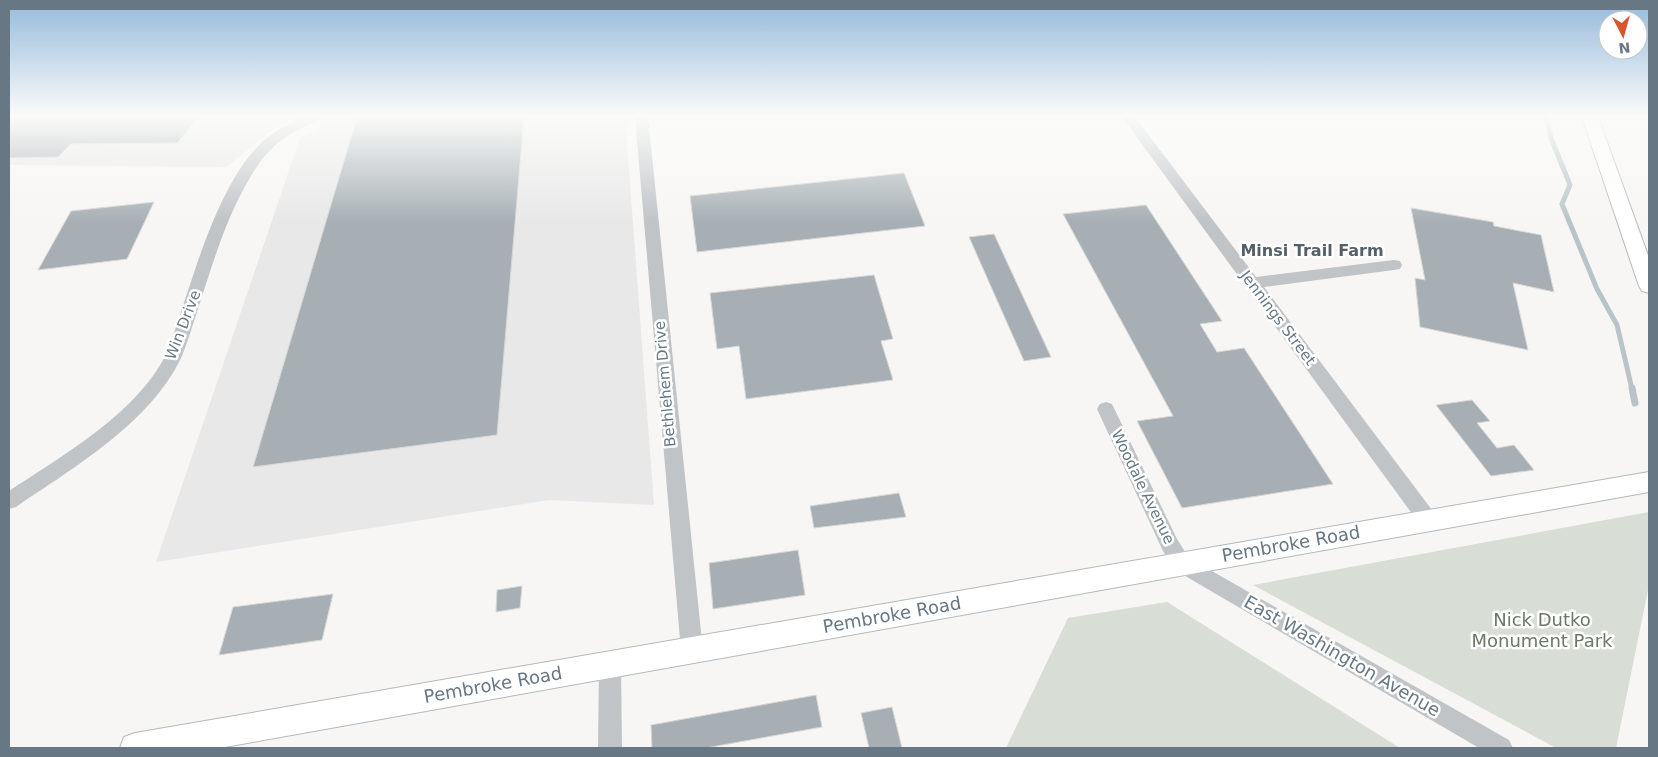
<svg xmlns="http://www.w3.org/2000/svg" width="1658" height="757" viewBox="0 0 1658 757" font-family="'DejaVu Sans',sans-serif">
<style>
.built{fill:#e7e8e7}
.green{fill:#d8ddd5}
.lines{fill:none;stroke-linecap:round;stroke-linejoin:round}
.stream-far1{stroke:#b9c4c8;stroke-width:5}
.stream{stroke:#b9c4c8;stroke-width:7}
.building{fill:#a7afb4;stroke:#d8d8d6}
.major-casing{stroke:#b3b8bb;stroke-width:2}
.minor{fill:#c0c4c7;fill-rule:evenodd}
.major{fill:#fff;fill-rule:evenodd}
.labels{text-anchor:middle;stroke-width:5;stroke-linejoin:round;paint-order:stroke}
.street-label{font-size:15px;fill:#677783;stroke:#fff}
.neighbourhood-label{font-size:16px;font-weight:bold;fill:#556068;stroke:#fff}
.near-street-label{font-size:18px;fill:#677783;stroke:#fff}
.near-park-label{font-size:18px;fill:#6a7a66;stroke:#fff}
</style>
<rect width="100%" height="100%" fill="#f7f6f4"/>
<g class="built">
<path d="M 9,117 L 289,117 L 226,167 L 9,165 Z"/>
<path d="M 343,117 L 625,117 L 654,505 L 549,500 L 156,562 L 300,138 Z"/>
</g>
<g class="green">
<path d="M 1649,512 L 1649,585 L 1616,748 L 1556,748 L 1253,585 Z"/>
<path d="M 1167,602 L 1400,748 L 1006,748 L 1068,618 Z"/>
</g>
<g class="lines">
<path class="stream-far1" d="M 1546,117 L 1551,138 L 1570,185 L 1562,204 L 1597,289 L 1617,325 L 1632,389"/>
<path class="stream" d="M 1632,388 L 1635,403"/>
</g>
<g class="building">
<path d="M 9,117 L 199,117 L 177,143 L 71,144 L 58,157 L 9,158 Z"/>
<path d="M 357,117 L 524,117 L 497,435 L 253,467 Z"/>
<path d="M 904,173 L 925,226 L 697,252 L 690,196 Z"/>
<path d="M 154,202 L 127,259 L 38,270 L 71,211 Z"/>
<path d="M 1146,205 L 1222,321 L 1200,324 L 1217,352 L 1244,348 L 1333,484 L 1182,508 L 1137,421 L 1173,416 L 1063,214 Z"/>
<path d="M 1411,208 L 1493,222 L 1494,226 L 1541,235 L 1554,292 L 1513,283 L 1528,350 L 1420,327 L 1415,278 L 1425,280 Z"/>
<path d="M 994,234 L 1051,357 L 1024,361 L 969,237 Z"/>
<path d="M 874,275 L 893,339 L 881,341 L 893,380 L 746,399 L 739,346 L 717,349 L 710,293 Z"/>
<path d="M 1472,400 L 1490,421 L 1477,423 L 1497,448 L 1514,445 L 1534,470 L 1491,476 L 1436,405 Z"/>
<path d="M 899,493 L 906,517 L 814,528 L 810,506 Z"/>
<path d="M 798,550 L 805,595 L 713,609 L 709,563 Z"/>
<path d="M 522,586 L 520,608 L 496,612 L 497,590 Z"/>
<path d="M 333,594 L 322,640 L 219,655 L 233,607 Z"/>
<path d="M 816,695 L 822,727 L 706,748 L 652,748 L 651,725 Z"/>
<path d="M 892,707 L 902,748 L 869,748 L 861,713 Z"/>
</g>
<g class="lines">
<defs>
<g id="major">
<path d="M 1582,117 L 1598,117 L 1649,258 L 1649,293 L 1642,291 L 1639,286 Z"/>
<path d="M 1649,472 L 1649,492 L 219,748 L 120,748 L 124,737 L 135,733 Z"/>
</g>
</defs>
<use href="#major" class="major-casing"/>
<g class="minor">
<path d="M 304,117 L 321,117 C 316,123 305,126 298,130 C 280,139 267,151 256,168 C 227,212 212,266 196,315 C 191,330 187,344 181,358 C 150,423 73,468 16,507 L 9,509 L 9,491 C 62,456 141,411 168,350 C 191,288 213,192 259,145 C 272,132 288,124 304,117 Z"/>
<path d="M 635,117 L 648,117 L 703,651 L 700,658 L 692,662 L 684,658 L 681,651 Z"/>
<path d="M 1122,117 L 1135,117 L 1256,277 L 1394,260 L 1400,261 L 1402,265 L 1400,269 L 1394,270 L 1264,287 L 1435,514 L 1438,520 L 1435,526 L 1428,529 L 1421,526 Z"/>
<path d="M 1106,402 L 1112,404 L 1177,539 L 1189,558 L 1509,740 L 1513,748 L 1479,748 L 1175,570 L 1163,551 L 1097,409 L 1100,404 Z"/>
<path d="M 610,654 L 618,657 L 621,665 L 622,748 L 598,748 L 599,665 L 602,657 Z"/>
</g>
<use href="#major" class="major"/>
</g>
<linearGradient id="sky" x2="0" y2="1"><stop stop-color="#95badb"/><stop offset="0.52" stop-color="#fbfbfa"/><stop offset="1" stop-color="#fbfbfa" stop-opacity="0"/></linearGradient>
<rect width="1658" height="223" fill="url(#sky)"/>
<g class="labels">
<g class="street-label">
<text transform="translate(1278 318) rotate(53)" y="5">Jennings Street</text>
<text transform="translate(183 325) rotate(-69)" y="5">Win Drive</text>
<text transform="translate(665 384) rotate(-95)" y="5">Bethlehem Drive</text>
<text transform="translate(1143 487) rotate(64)" y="5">Woodale Avenue</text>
</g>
<g class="neighbourhood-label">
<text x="1312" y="256">Minsi Trail Farm</text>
</g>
<g class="near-street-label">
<text transform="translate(1291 544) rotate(-10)" y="6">Pembroke Road</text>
<text transform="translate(892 615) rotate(-10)" y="6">Pembroke Road</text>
<text transform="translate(1342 656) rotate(30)" y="6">East Washington Avenue</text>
<text transform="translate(493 685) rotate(-10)" y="6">Pembroke Road</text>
</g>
<g class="near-park-label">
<text x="1542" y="626">Nick Dutko<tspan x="1542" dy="21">Monument Park</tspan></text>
</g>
</g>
<rect width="1658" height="757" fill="none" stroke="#677783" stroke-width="20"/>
<g transform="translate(1623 35) rotate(174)"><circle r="24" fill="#ffffff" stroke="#c2c9cd"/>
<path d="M0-4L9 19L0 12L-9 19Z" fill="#d95531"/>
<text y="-8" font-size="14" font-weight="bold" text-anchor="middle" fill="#677783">N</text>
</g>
</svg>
